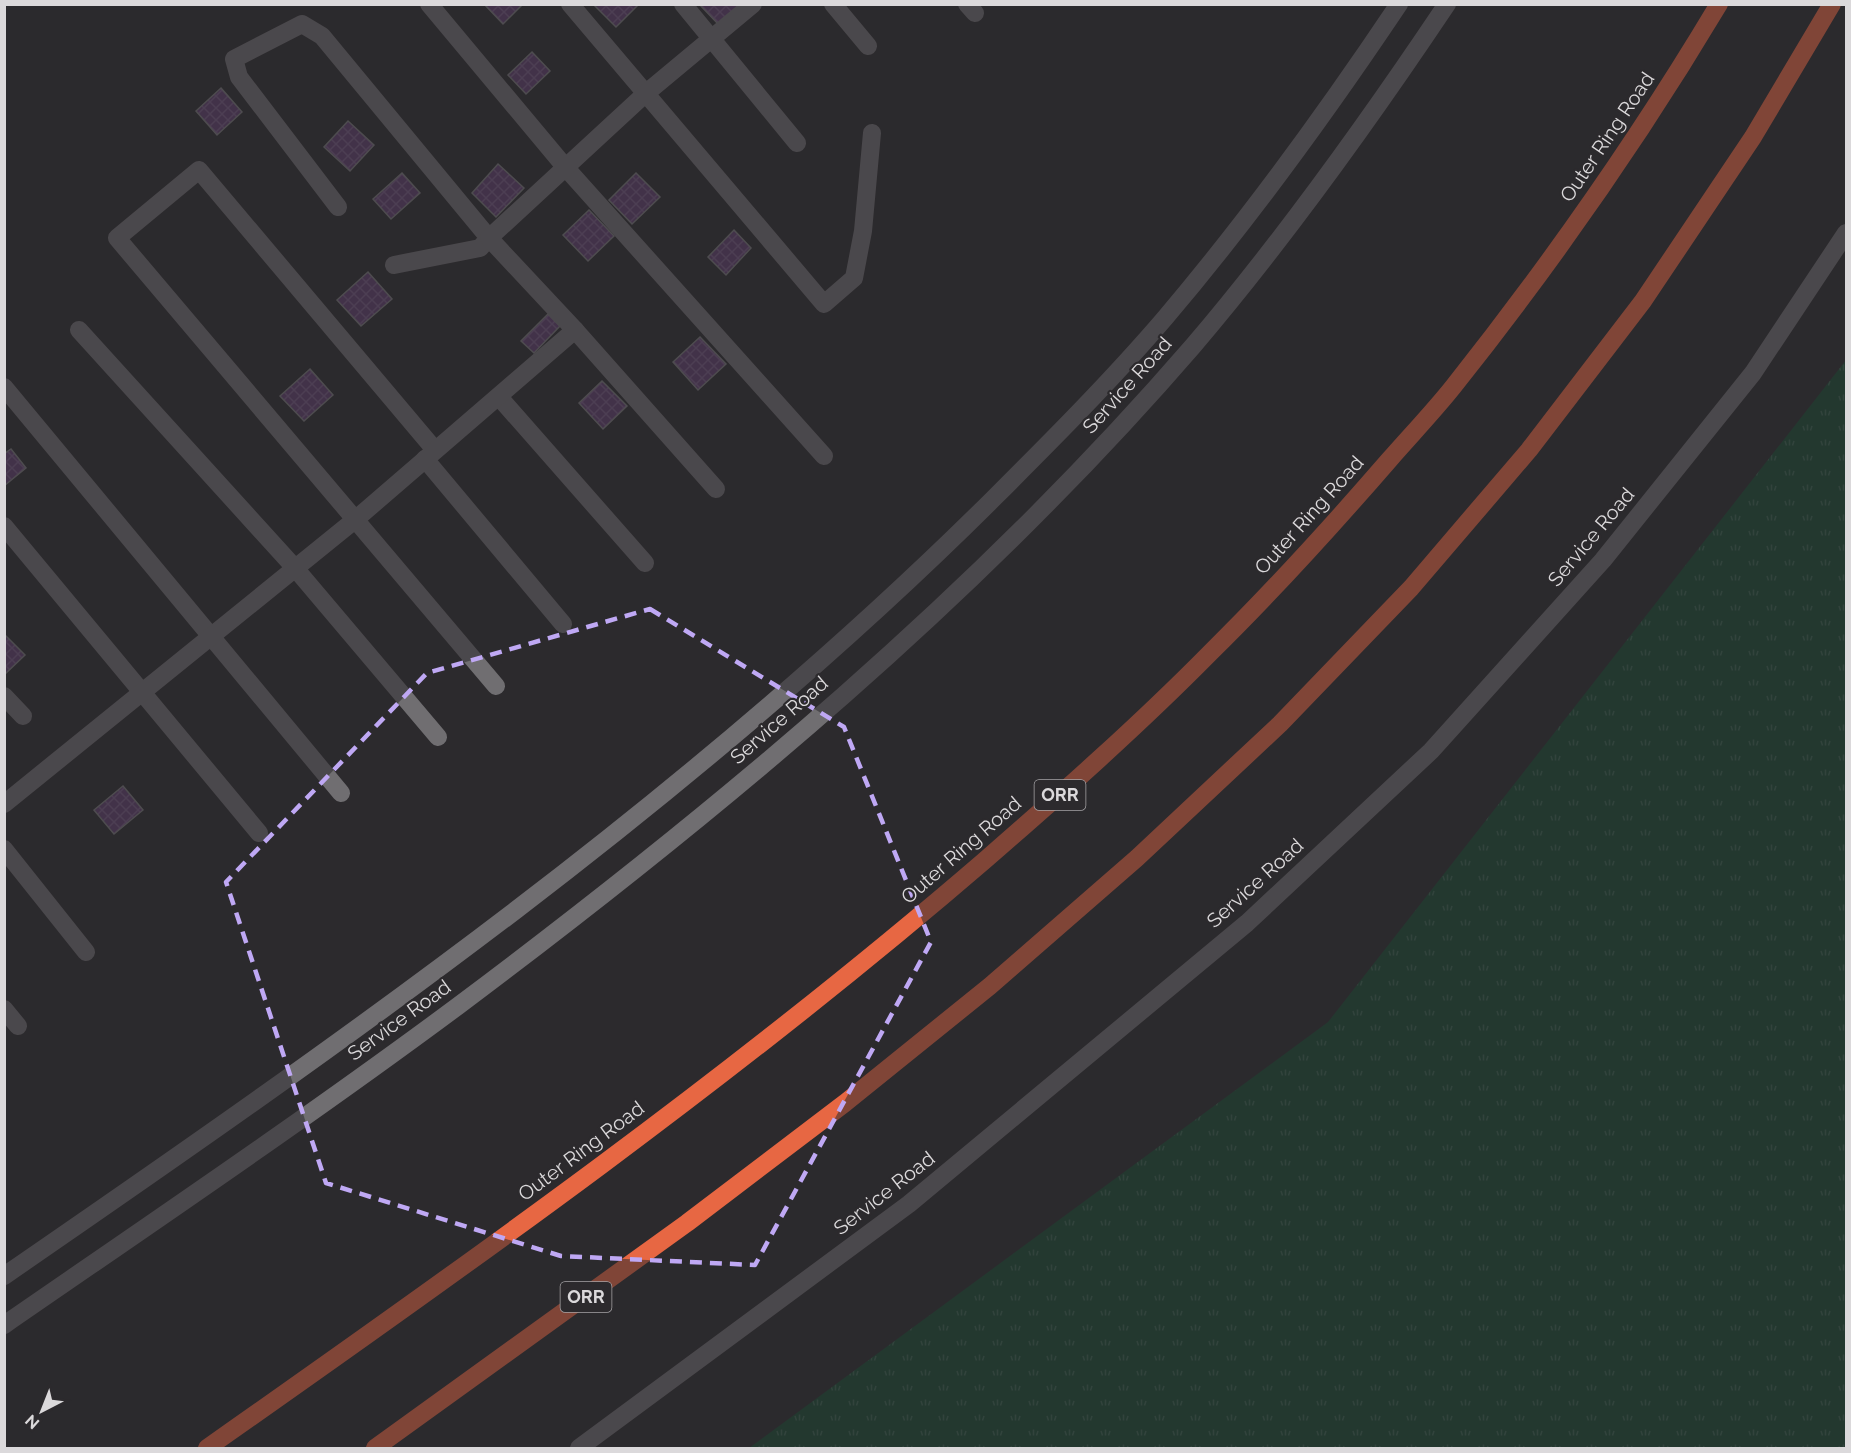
<svg xmlns="http://www.w3.org/2000/svg" width="1851" height="1453" viewBox="0 0 1851 1453" font-family="Raleway,sans-serif">
<style>
.grass{fill:url(#grass-tufts)}
.building{fill:url(#building-cross-hatch);stroke:#777578;stroke-width:1.5}
.lines{fill:none;stroke-linecap:round;stroke-linejoin:round}
.minor{stroke:#706e71;stroke-width:18}
.secondary{stroke:#706e71;stroke-width:18}
.motorway{stroke:#e76743;stroke-width:18}
.marked{fill:none;stroke:#bfa8f4;stroke-width:4.5;stroke-dasharray:12 8;stroke-linejoin:round}
.labels{text-anchor:middle;stroke-width:4.5;stroke-linejoin:round;paint-order:stroke}
.shield{fill:#2c2a2d;stroke:#a6a4a7;stroke-width:1.5}
.shield-label{font-size:18px;font-weight:bold;fill:#dbd9db}
.street-label{font-size:20px;fill:#dbd9db;stroke:#2c2a2d}
</style>
<defs>
<pattern id="grass-tufts" width="24" height="20" patternUnits="userSpaceOnUse" patternTransform="scale(1.5)"><rect width="24" height="20" fill="#194932"/><path d="M3 7l-1-3M5 7V3M7 7l1-3M15 17l-1-3M17 17v-4M19 17l1-3" fill="none" stroke="#3a634f"/></pattern>
<pattern id="building-cross-hatch" width="8" height="8" patternUnits="userSpaceOnUse" patternTransform="scale(1.5)"><rect width="8" height="8" fill="#5e3d6c"/><path d="M0 0l8 8M0 8l8-8" fill="none" stroke="#745880"/></pattern>
</defs>
<rect width="100%" height="100%" fill="#2c2a2d"/>
<path class="grass" d="M 1846,360 L 1846,1448 L 749,1448 L 1328,1022 Z"/>
<g class="building">
<path d="M 484,4 L 523,4 L 503,24 Z"/>
<path d="M 593,4 L 639,4 L 616,27 Z"/>
<path d="M 699,4 L 743,4 L 720,26 Z"/>
<path d="M 532,52 L 550,71 L 526,94 L 508,75 Z"/>
<path d="M 221,88 L 242,112 L 217,135 L 196,111 Z"/>
<path d="M 348,121 L 374,145 L 350,171 L 324,147 Z"/>
<path d="M 498,164 L 524,188 L 496,217 L 472,193 Z"/>
<path d="M 402,173 L 420,193 L 391,219 L 373,199 Z"/>
<path d="M 636,173 L 660,197 L 632,224 L 609,200 Z"/>
<path d="M 589,210 L 614,236 L 588,261 L 563,235 Z"/>
<path d="M 734,230 L 751,248 L 726,275 L 708,257 Z"/>
<path d="M 368,272 L 392,299 L 361,326 L 337,300 Z"/>
<path d="M 548,314 L 560,326 L 534,353 L 521,341 Z"/>
<path d="M 700,337 L 726,364 L 698,390 L 673,362 Z"/>
<path d="M 310,369 L 333,395 L 304,421 L 280,396 Z"/>
<path d="M 602,381 L 627,406 L 603,429 L 579,403 Z"/>
<path d="M 11,449 L 26,468 L 4,486 L 4,454 Z"/>
<path d="M 4,634 L 25,655 L 4,675 Z"/>
<path d="M 123,786 L 143,810 L 114,834 L 94,810 Z"/>
</g>
<g class="lines">
<g class="minor">
<path d="M 429,4 L 566,168 L 824,456"/>
<path d="M 570,4 L 824,304 L 854,278 L 863,231 L 872,133"/>
<path d="M 683,4 L 797,143"/>
<path d="M 833,4 L 868,46"/>
<path d="M 967,4 L 975,13"/>
<path d="M 338,207 L 239,77 L 234,59 L 302,24 L 322,36 L 489,238 L 480,248 L 394,265"/>
<path d="M 79,330 L 295,568 L 438,737"/>
<path d="M 575,330 L 716,489"/>
<path d="M 4,387 L 341,793"/>
<path d="M 499,397 L 645,563"/>
<path d="M 435,450 L 199,170 L 117,238 L 496,686"/>
<path d="M 425,459 L 563,624"/>
<path d="M 4,526 L 259,833"/>
<path d="M 4,696 L 23,716"/>
<path d="M 4,804 L 356,519 L 575,330 L 489,238 L 645,94 L 753,4"/>
<path d="M 4,849 L 86,952"/>
<path d="M 4,1009 L 18,1026"/>
</g>
<g class="secondary">
<path d="M 4,1276 C 351,1037 694,797 994,498 C 1052,440 1111,381 1165,318 C 1249,219 1326,113 1399,4"/>
<path d="M 4,1325 C 156,1220 310,1116 458,1006 C 721,809 978,595 1193,346 C 1285,238 1368,122 1447,4"/>
<path d="M 579,1448 L 909,1204 L 1247,923 L 1431,751 L 1603,560 L 1753,373 L 1846,233"/>
</g>
<g class="motorway">
<path d="M 207,1448 C 472,1262 738,1073 984,861 C 1061,794 1138,726 1210,653 C 1273,591 1332,526 1390,459 C 1411,435 1433,412 1453,387 C 1550,265 1639,138 1719,4"/>
<path d="M 375,1448 L 687,1223 L 845,1103 L 990,986 L 1137,858 L 1280,724 L 1411,588 L 1529,450 L 1643,301 L 1753,137 L 1832,4"/>
</g>
</g>
<path d="M0 0H1851V1453H0ZM 650,609 L 844,727 L 931,942 L 755,1265 L 561,1256 L 326,1183 L 226,882 L 427,673 Z" fill="#2c2a2d" fill-opacity=".55" fill-rule="evenodd"/>
<path class="marked" d="M 650,609 L 844,727 L 931,942 L 755,1265 L 561,1256 L 326,1183 L 226,882 L 427,673 Z"/>
<g class="labels">
<g class="shield">
<rect x="1034.5" y="780" width="51" height="30" rx="4.5"/>
<rect x="560.5" y="1282" width="51" height="30" rx="4.5"/>
</g>
<g class="shield-label">
<text x="1060" y="801">ORR</text>
<text x="586" y="1303">ORR</text>
</g>
<g class="street-label">
<text transform="translate(1607 137) rotate(-56)" y="7">Outer Ring Road</text>
<text transform="translate(1127 385) rotate(-48)" y="7">Service Road</text>
<text transform="translate(1309 515) rotate(-48)" y="7">Outer Ring Road</text>
<text transform="translate(1591 537) rotate(-50)" y="7">Service Road</text>
<text transform="translate(779 720) rotate(-41)" y="7">Service Road</text>
<text transform="translate(961 850) rotate(-41)" y="7">Outer Ring Road</text>
<text transform="translate(1255 883) rotate(-42)" y="7">Service Road</text>
<text transform="translate(399 1020) rotate(-36)" y="7">Service Road</text>
<text transform="translate(581 1151) rotate(-37)" y="7">Outer Ring Road</text>
<text transform="translate(884 1193) rotate(-38)" y="7">Service Road</text>
</g>
</g>
<rect width="1851" height="1453" fill="none" stroke="#dbd9db" stroke-width="12"/>
<g transform="translate(42 1411) rotate(222)" stroke="#2c2a2d" stroke-width="4.5" paint-order="stroke">
<path d="M0-4.5L10 22L0 15L-10 22Z" fill="#dbd9db"/>
<text y="-9" font-size="16" font-weight="bold" text-anchor="middle" fill="#dbd9db">N</text>
</g>
</svg>
